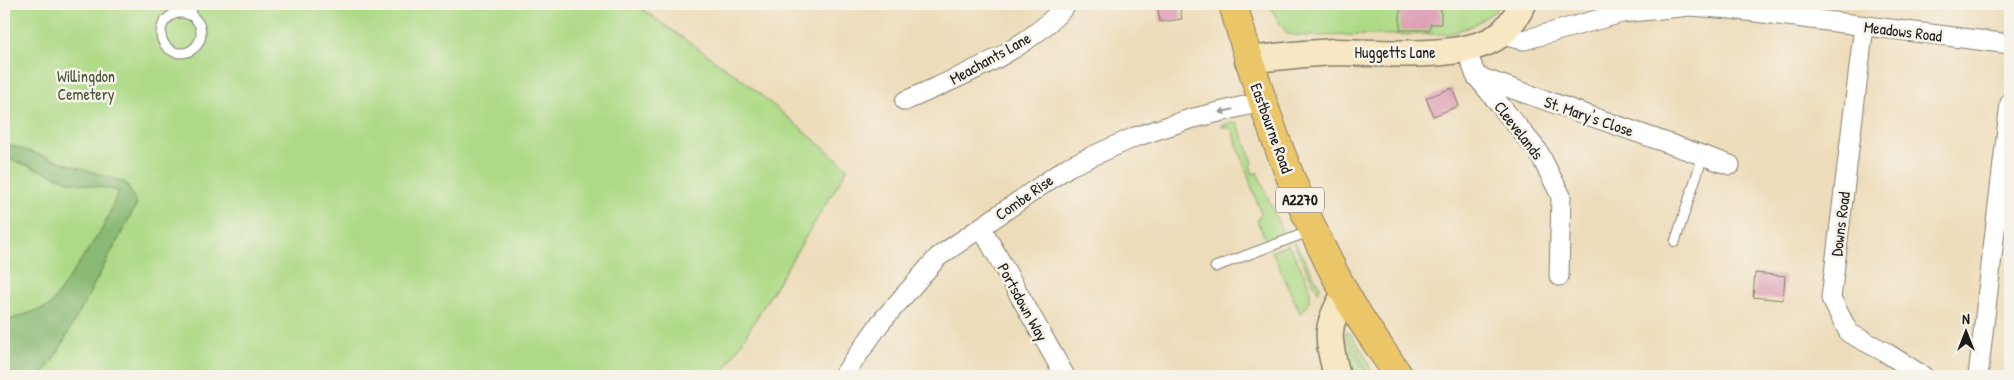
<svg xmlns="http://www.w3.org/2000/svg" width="2014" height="380" viewBox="0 0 2014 380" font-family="'Patrick Hand',sans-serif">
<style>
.green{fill:#aeda87;stroke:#657b52}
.forest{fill:#8aba74;stroke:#536b48}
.building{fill:#dc9db4}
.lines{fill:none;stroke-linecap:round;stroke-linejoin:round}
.lane-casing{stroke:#847c6a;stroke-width:11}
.street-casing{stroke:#847c6a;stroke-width:21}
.secondary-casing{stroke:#847c6a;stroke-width:29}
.primary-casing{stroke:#847c6a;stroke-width:30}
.lane{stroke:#fff;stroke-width:9}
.street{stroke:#fff;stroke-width:19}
.secondary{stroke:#f7e8c3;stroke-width:26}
.primary{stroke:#ebc669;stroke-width:28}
.oneway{fill:#999}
.labels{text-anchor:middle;stroke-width:5;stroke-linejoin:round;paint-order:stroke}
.shield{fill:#f7f3e8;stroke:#5e5c59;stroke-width:1}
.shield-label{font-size:15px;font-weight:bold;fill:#1c1c1c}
.street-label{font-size:16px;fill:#1c1c1c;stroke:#f7f3e8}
.park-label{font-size:16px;fill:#48553c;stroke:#f7f3e8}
</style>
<rect width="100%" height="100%" fill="#f7f3e8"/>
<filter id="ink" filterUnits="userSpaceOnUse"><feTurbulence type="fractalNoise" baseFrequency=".02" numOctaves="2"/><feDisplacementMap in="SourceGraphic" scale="10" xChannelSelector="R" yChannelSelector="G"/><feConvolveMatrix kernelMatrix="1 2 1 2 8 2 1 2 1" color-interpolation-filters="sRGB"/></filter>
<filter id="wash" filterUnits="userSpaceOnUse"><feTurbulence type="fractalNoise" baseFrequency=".0096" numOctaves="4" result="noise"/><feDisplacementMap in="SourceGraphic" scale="20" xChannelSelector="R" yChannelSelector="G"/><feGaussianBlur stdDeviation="1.12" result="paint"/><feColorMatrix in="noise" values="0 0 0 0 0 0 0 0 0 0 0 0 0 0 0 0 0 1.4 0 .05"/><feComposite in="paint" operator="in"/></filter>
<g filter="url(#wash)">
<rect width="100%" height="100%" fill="#eddcb9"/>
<g class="green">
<path d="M 4,4 L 635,4 L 743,80 L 848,168 L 721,376 L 42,376 L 58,352 L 137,204 L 126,183 L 4,143 Z"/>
<path d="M 1270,4 L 1501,4 L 1495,11 L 1472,26 L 1448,34 L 1304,36 L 1287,34 L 1273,12 Z"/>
<path d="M 1232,122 L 1238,123 L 1253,163 L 1250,165 L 1253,174 L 1257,172 L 1284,236 L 1268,244 L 1257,221 L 1261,214 L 1232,129 L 1221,126 Z"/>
<path d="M 4,157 L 72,182 L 119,190 L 104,226 L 50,306 L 9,320 L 4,320 Z"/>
<path d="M 1293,243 L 1296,244 L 1320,287 L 1318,292 Z"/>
<path d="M 1288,245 C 1293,251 1296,259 1300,266 C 1308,281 1318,302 1300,313 L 1272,251 Z"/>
<path d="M 1345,332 L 1350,333 L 1364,354 L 1374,376 L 1370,376 Z"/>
<path d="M 1342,333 L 1368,376 L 1350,376 L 1339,342 Z"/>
</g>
<path class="forest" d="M 4,143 L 126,183 L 137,204 L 58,352 L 42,376 L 4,376 L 4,320 L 9,320 L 50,306 L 104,226 L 119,191 L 72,182 L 4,157 Z"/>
<g id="blocks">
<g class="building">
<path d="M 1157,4 L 1179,4 L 1182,19 L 1160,22 Z"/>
<path d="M 1406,6 L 1441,8 L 1441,24 L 1430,24 L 1430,30 L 1400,30 L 1400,9 L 1406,9 Z"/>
<path d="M 1452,88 L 1459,106 L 1433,116 L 1426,98 Z"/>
<path d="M 1755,273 L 1785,276 L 1783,300 L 1753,297 Z"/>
</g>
</g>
</g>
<g filter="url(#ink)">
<use href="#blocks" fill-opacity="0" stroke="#847c6a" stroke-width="1"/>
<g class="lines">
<defs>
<g id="lane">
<circle cx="181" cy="33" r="20"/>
<path d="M 189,14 L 195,4"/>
<path d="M 1675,242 L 1703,156"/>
<path d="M 1215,267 L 1311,231"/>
</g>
<g id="street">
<path d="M 1864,26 L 1831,298 L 1849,333 L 1885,352 L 1923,376"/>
<path d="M 1503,32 L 1510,37 L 1524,40 L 1622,13 L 1690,6 L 1731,9 L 2010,44"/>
<path d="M 1466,49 L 1476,76 L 1730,165"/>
<path d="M 1477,77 L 1538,151 L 1561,196 L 1559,276"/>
<path d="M 905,101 C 961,76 1026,52 1067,4"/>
<path d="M 981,227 L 1065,376"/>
<path d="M 843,376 L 881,322 L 938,257 L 1068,167 L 1135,137 L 1190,119 L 1261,102"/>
<path d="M 1978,376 L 2010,103"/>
</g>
<g id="secondary">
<path d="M 1248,60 C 1277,57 1306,53 1336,52 C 1378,52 1472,62 1503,32 C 1511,24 1518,13 1523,4"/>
<path d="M 1337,376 C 1328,339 1324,328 1345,294"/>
</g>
<path id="primary" d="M 1233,4 C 1261,104 1294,201 1345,293 C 1361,322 1381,349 1399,376"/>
</defs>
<use href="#lane" class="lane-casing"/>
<use href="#street" class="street-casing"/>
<use href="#secondary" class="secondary-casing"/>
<use href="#primary" class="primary-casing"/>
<use href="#lane" class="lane"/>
<use href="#street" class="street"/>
<use href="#secondary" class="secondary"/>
<use href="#primary" class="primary"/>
</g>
<defs><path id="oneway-solid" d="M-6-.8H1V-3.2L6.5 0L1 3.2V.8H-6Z" transform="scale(1.25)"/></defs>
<use class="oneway" href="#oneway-solid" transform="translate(1226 111) rotate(167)"/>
</g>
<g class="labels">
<rect class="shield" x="1276" y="187.5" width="48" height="25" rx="4"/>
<g class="shield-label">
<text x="1300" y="205">A2270</text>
</g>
<g class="street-label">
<text transform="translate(1903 31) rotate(7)" y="6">Meadows Road</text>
<text x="1395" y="58">Huggetts Lane</text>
<text transform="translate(990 58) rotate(-29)" y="6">Meachants Lane</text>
<text transform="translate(1589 116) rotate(19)" y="6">St. Mary's Close</text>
<text transform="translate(1272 128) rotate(70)" y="6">Eastbourne Road</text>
<text transform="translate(1519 130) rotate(52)" y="6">Cleevelands</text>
<text transform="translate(1024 197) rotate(-35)" y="6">Combe Rise</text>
<text transform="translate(1840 224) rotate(-83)" y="6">Downs Road</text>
<text transform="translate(1023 302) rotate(61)" y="6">Portsdown Way</text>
</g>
<g class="park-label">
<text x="86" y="82">Willingdon<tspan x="86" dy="18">Cemetery</tspan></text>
</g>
</g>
<rect width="2014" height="380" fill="none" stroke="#f7f3e8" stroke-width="20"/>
<g transform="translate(1966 332)" stroke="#f7f3e8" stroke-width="4" paint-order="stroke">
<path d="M0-4L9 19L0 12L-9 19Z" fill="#1c1c1c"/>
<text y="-8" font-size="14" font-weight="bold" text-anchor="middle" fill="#1c1c1c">N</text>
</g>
</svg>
